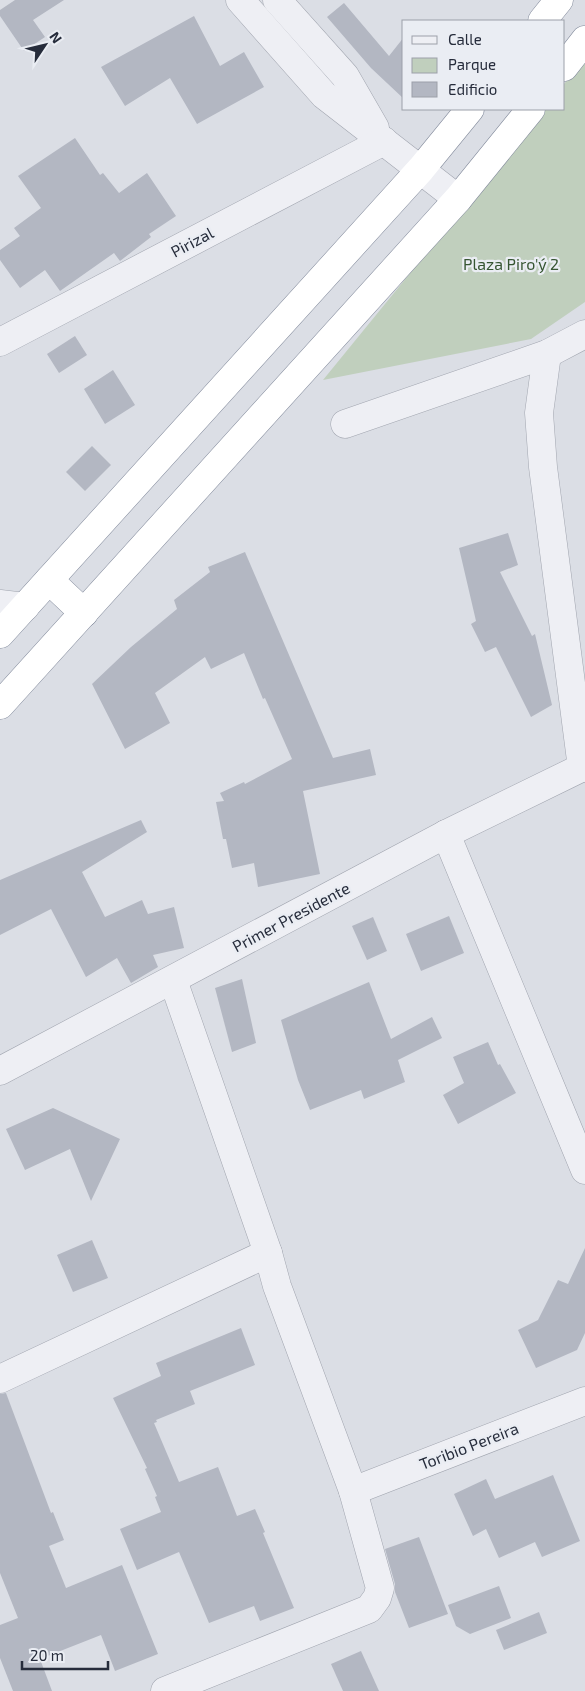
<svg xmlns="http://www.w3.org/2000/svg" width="585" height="1691" viewBox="0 0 585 1691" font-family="'Exo 2',sans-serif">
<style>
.green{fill:#c0cfbd}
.building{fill:#b3b7c2}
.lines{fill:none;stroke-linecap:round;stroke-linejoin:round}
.minor-casing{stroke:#a1a5af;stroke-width:29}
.highway-casing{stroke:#838b9c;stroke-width:29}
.minor{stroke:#eeeff4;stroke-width:28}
.highway{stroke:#fff;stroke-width:28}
.labels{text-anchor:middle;stroke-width:4.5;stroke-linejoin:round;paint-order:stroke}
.street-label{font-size:16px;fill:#262c3b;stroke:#eaedf3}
.park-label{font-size:16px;fill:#375633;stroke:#eaedf3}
</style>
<rect width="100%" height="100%" fill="#dbdee5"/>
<path class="green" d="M 585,58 L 585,302 L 531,339 L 323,380 L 544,109 L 564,109 L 564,84 Z"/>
<g class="building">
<path d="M 15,0 L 64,0 L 33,20 L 45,37 L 24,51 L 0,16 L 0,10 Z"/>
<path d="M 344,3 L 389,56 L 404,37 L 404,99 L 371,68 L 327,17 Z"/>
<path d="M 194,16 L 220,66 L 244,52 L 264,87 L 197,124 L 170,78 L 125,106 L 101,67 Z"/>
<path d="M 75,138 L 100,175 L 103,173 L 119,193 L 147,173 L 176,216 L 149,234 L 151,237 L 120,261 L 114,253 L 60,291 L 45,270 L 20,288 L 0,260 L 0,250 L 20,236 L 14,228 L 41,208 L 18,176 Z"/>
<path d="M 75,336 L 87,355 L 59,373 L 47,354 Z"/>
<path d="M 113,370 L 135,405 L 105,424 L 84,389 Z"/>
<path d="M 92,446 L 111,465 L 85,491 L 66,472 Z"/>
<path d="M 508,533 L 518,565 L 500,572 L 532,636 L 535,634 L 552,705 L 531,717 L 496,647 L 485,652 L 471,624 L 476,621 L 459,548 Z"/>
<path d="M 245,552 L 333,758 L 370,749 L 376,775 L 303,791 L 320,874 L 258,887 L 254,863 L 232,868 L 226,839 L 223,839 L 216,802 L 224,801 L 220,793 L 244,782 L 245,784 L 292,759 L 265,698 L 263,699 L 244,653 L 211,669 L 205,657 L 155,693 L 170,723 L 125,749 L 92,684 L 131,647 L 177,609 L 174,600 L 210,572 L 208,567 Z"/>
<path d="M 141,820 L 147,832 L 82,872 L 105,917 L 142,900 L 148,914 L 174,907 L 184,948 L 153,955 L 158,967 L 131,983 L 117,958 L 86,977 L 51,909 L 0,935 L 0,880 Z"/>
<path d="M 449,916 L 464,953 L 421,971 L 406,934 Z"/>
<path d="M 373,917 L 387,951 L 367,960 L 352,926 Z"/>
<path d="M 242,979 L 256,1043 L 232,1052 L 215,988 Z"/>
<path d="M 369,982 L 391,1039 L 432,1017 L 442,1038 L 398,1060 L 405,1082 L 364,1099 L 361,1090 L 310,1110 L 298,1080 L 281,1020 Z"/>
<path d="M 488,1042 L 498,1065 L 500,1064 L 516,1093 L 458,1124 L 443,1095 L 464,1083 L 453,1057 Z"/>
<path d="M 53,1108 L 120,1139 L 91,1201 L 70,1149 L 25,1170 L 6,1129 Z"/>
<path d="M 92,1240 L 108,1278 L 73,1292 L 57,1255 Z"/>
<path d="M 585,1248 L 585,1333 L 577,1350 L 536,1368 L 518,1330 L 538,1320 L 558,1280 L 568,1284 Z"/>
<path d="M 241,1328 L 255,1365 L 190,1391 L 195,1404 L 156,1420 L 157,1422 L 154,1423 L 179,1482 L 218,1467 L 237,1516 L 255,1509 L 265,1532 L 263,1533 L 294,1608 L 260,1621 L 254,1606 L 209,1623 L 179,1552 L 137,1570 L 120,1529 L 161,1512 L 155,1497 L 157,1496 L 145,1469 L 147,1468 L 113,1398 L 161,1376 L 156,1363 Z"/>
<path d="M 6,1393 L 51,1513 L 53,1512 L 64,1540 L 49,1546 L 66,1588 L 122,1565 L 158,1654 L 115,1671 L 101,1635 L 40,1659 L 52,1691 L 13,1691 L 0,1658 L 0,1625 L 18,1618 L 0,1573 L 0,1394 Z"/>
<path d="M 553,1475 L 580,1541 L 542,1557 L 535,1542 L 499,1558 L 486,1529 L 473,1536 L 454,1494 L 486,1479 L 495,1499 Z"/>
<path d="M 419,1537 L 448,1614 L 409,1628 L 395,1592 L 395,1584 L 385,1549 Z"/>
<path d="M 499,1586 L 511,1618 L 470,1634 L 456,1626 L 448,1605 Z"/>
<path d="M 539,1612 L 547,1633 L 504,1650 L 496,1630 Z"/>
<path d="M 361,1651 L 379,1691 L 343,1691 L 331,1664 Z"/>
</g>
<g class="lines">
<defs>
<g id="minor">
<path d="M 240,0 L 324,95 L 458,199"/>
<path d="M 277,0 L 345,76 L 375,128"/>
<path d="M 0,342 L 384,141"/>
<path d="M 547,354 L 539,413 L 543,467 L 582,768"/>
<path d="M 345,424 L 547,354 L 585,334"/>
<path d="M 0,604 L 25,607"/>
<path d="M 446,834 L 585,1170"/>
<path d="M 0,1071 L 446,834 L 585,766"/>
<path d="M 0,1379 L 268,1253"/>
<path d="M 353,1491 L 585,1401"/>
<path d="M 165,1691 L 369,1609 L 377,1598 L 380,1588 L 353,1491 L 277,1286 L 268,1253 L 173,980"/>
</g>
<g id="highway">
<path d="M 542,21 L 559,0"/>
<path d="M 564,67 L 585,40"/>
<path d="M 49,580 L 84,613"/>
<path d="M 0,634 L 421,169 L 470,109"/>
<path d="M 0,705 L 458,199 L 531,109"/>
</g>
</defs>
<use href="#minor" class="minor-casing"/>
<use href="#highway" class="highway-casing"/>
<use href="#minor" class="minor"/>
<use href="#highway" class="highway"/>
</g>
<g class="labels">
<g class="street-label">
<text transform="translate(192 242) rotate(-28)" y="6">Pirizal</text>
<text transform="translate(291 917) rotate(-28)" y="6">Primer Presidente</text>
<text transform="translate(469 1446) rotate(-21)" y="6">Toribio Pereira</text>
</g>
<g class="park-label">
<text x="511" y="270">Plaza Piro'ý 2</text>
</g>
</g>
<rect x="402" y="20" width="162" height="90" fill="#eaedf3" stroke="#9ca0a9"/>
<rect x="412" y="36" width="25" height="8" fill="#eeeff4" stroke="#9ca0a9"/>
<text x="448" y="45" font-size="15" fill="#262c3b">Calle</text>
<rect x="412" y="58" width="25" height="15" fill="#c0cfbd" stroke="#9ca0a9"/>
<text x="448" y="70" font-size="15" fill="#262c3b">Parque</text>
<rect x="412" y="82" width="25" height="15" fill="#b3b7c2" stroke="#9ca0a9"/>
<text x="448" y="95" font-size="15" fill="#262c3b">Edificio</text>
<g transform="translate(45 45) rotate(55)" stroke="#eaedf3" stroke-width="4" paint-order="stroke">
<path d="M0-4L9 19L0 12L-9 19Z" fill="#262c3b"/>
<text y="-8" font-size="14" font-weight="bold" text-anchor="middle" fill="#262c3b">N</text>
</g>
<path d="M22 1661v8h86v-8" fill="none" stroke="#262c3b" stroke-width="2.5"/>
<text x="30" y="1661" font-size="15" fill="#262c3b" stroke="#eaedf3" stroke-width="4" paint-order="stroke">20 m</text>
</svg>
